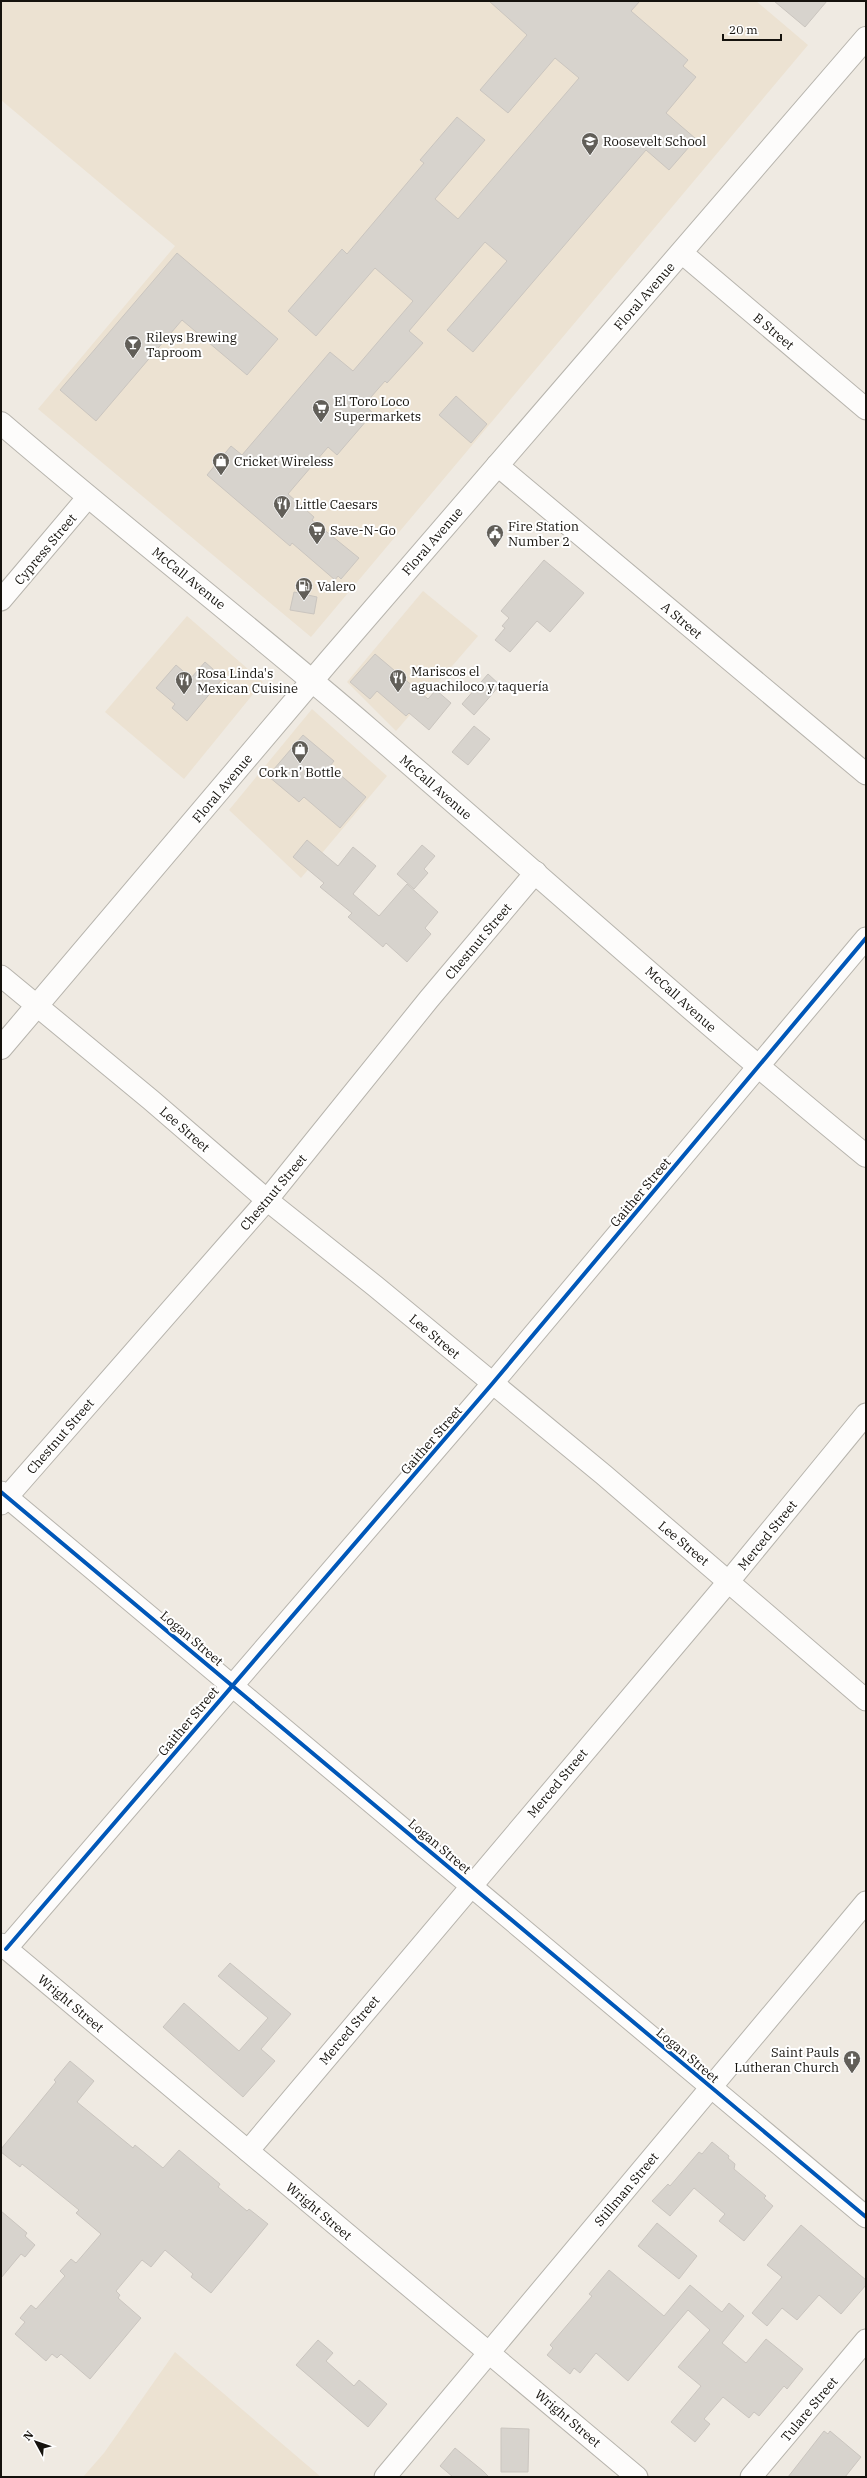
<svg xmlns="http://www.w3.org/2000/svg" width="867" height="2478" viewBox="0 0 867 2478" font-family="'IBM Plex Serif',serif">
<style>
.built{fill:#ece2d2}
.building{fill:#d7d3cd;stroke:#cac5bf}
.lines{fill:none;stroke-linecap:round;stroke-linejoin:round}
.street-casing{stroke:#b7b4ad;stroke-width:23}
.secondary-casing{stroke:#b7b4ad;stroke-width:24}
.street{stroke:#fdfcfb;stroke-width:21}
.secondary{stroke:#fdfcfb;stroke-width:22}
.cycleway-casing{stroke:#fff;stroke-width:6}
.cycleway{stroke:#0057b8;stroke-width:4}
.labels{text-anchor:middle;stroke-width:4;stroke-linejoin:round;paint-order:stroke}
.poi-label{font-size:13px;fill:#15120d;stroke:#fff;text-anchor:start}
.street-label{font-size:13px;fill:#15120d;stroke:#fff}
</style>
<rect width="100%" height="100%" fill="#efeae2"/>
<g class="built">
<path d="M 1,1 L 756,1 L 808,45 L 311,637 L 38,409 L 175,246 L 1,100 Z"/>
<path d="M 423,591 L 478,636 L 396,731 L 347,682 Z"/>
<path d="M 187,616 L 263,682 L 184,779 L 105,712 Z"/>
<path d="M 312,709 L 387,776 L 301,878 L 229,810 Z"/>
<path d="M 175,2352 L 321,2477 L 83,2477 L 104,2453 Z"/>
</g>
<g class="building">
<path d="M 489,1 L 640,1 L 631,11 L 688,60 L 683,66 L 696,77 L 666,113 L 696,139 L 669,170 L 646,150 L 473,352 L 447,330 L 507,261 L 485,242 L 409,331 L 423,343 L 387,383 L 385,381 L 364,405 L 373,413 L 337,455 L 328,447 L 288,494 L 314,517 L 312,520 L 359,558 L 341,579 L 338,576 L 335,580 L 292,543 L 290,546 L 207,475 L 231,446 L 242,455 L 330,352 L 353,371 L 413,301 L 375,268 L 316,336 L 288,311 L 342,249 L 347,254 L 424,163 L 420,160 L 457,117 L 485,140 L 435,199 L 458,219 L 579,78 L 555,58 L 508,113 L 480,90 L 527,35 Z"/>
<path d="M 774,1 L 827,1 L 805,27 Z"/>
<path d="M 177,253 L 278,339 L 247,375 L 182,320 L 96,421 L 60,390 Z"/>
<path d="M 456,396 L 487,424 L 471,443 L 439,415 Z"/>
<path d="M 544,560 L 584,593 L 550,632 L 537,621 L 510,652 L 495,640 L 505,628 L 502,626 L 509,618 L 501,611 Z"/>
<path d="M 294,592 L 317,597 L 314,614 L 290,610 Z"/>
<path d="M 375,654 L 428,699 L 436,690 L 451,703 L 429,730 L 409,713 L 406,716 L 377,691 L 370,699 L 350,682 Z"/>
<path d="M 205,662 L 223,678 L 187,721 L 172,708 L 175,704 L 156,688 L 176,665 L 191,678 Z"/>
<path d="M 488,674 L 500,685 L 474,715 L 462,704 Z"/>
<path d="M 474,726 L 490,739 L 468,765 L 452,752 Z"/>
<path d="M 303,735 L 334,761 L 330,766 L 366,797 L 340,828 L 304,797 L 299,802 L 268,776 Z"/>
<path d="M 307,840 L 338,866 L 353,847 L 376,866 L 353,894 L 379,916 L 407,884 L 438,912 L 425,928 L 431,934 L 407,962 L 386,943 L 383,947 L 348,917 L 352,913 L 320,887 L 324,883 L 293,857 Z"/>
<path d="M 422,845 L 435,856 L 424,869 L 428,873 L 414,889 L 397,874 Z"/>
<path d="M 230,1963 L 291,2014 L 261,2049 L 275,2061 L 243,2097 L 163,2027 L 184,2003 L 239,2051 L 268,2018 L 218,1976 Z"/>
<path d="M 70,2061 L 94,2081 L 77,2102 L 133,2148 L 135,2145 L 163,2168 L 179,2150 L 220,2184 L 218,2187 L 247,2211 L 249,2209 L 268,2224 L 211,2293 L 191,2277 L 193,2274 L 165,2250 L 151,2267 L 142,2260 L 116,2291 L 120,2295 L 118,2298 L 141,2318 L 90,2379 L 61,2354 L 57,2358 L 52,2354 L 46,2361 L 15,2334 L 25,2322 L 20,2318 L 31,2305 L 36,2309 L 65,2276 L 60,2271 L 71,2259 L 76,2263 L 101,2234 L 76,2213 L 79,2210 L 42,2180 L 22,2164 L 20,2167 L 1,2152 L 1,2149 L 56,2082 L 54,2080 Z"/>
<path d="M 712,2142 L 729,2156 L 728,2158 L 735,2164 L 734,2169 L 766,2196 L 764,2198 L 773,2206 L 744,2241 L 719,2221 L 725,2214 L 694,2188 L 670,2216 L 652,2201 L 668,2184 L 670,2186 L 699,2152 L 702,2154 Z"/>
<path d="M 1,2211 L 27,2233 L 25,2236 L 35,2245 L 25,2257 L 21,2254 L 1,2278 Z"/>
<path d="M 657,2223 L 697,2256 L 679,2279 L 638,2246 Z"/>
<path d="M 801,2225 L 866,2280 L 866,2285 L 841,2314 L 819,2295 L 797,2320 L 782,2308 L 767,2326 L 752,2313 L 782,2277 L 767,2265 Z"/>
<path d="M 609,2270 L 664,2316 L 690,2285 L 722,2312 L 729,2303 L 744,2316 L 722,2343 L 746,2363 L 766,2339 L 803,2369 L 787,2389 L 784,2386 L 759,2416 L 754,2412 L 749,2418 L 723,2397 L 704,2419 L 710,2424 L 695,2442 L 671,2422 L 701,2386 L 678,2367 L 710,2330 L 688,2310 L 628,2381 L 596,2353 L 580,2373 L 574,2368 L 570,2374 L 547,2355 L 553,2348 L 550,2345 L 592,2296 L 589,2294 Z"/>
<path d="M 318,2340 L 333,2353 L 326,2361 L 354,2386 L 359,2380 L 387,2404 L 368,2427 L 296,2365 Z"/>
<path d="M 501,2428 L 529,2429 L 528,2472 L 501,2472 Z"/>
<path d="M 824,2431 L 828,2434 L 830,2431 L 861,2457 L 845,2477 L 788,2477 Z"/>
<path d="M 455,2448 L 483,2471 L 489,2477 L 453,2477 L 440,2466 Z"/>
</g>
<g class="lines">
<defs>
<g id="street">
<path d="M 682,253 L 866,409"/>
<path d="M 497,465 L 866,774"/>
<path d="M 1,600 L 88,497"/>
<path d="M 1,976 L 151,1100 L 267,1200 L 375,1286 L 604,1475 L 866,1700"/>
<path d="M 1,1492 L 866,2217"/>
<path d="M 1,1504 L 267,1200 L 429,999 L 536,872"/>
<path d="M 1,1944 L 637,2477"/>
<path d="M 6,1949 L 492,1384 L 866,938"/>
<path d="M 248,2151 L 729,1581 L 866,1414"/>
<path d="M 385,2477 L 866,1902"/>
<path d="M 751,2477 L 866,2340"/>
</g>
<g id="secondary">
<path d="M 1,423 C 122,527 248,625 369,729 C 535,871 697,1018 866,1156"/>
<path d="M 1,1048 L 328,662 L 866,38"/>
</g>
</defs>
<use href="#street" class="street-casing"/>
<use href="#secondary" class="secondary-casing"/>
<use href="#street" class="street"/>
<use href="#secondary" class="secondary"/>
<defs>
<g id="cycleway">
<path d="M 1,1492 L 866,2217"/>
<path d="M 6,1949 L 492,1384 L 866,938"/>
</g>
</defs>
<use href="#cycleway" class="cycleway-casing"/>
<use href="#cycleway" class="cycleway"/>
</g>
<defs>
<symbol id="school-pin" viewBox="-11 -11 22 30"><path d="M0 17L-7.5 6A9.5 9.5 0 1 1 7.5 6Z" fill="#615e58" stroke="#fff"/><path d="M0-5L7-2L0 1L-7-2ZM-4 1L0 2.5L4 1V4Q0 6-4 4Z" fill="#fff"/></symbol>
<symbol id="bar-pin" viewBox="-11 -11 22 30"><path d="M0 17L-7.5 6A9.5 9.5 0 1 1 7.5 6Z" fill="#615e58" stroke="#fff"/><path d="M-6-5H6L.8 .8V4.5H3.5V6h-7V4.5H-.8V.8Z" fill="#fff"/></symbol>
<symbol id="supermarket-pin" viewBox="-11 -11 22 30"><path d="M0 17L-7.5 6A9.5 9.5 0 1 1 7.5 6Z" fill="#615e58" stroke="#fff"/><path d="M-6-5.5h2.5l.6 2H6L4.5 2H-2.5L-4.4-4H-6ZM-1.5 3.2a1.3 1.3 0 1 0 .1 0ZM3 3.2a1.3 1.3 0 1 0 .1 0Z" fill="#fff"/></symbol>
<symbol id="shop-pin" viewBox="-11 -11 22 30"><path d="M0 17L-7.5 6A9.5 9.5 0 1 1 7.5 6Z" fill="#615e58" stroke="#fff"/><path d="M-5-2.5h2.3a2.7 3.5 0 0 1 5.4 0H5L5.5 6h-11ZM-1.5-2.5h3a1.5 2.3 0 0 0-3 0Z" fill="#fff"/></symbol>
<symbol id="restaurant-pin" viewBox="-11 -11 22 30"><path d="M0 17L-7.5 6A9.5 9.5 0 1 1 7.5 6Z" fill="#615e58" stroke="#fff"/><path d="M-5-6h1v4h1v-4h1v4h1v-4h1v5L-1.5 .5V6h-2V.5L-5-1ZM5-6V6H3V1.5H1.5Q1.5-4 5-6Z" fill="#fff"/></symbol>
<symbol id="civic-pin" viewBox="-11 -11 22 30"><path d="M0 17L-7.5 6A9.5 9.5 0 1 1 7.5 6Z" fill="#615e58" stroke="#fff"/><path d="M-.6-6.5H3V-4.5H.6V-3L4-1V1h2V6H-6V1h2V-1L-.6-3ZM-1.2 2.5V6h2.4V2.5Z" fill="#fff"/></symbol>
<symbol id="fuel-pin" viewBox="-11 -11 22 30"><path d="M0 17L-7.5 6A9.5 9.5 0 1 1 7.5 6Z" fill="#615e58" stroke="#fff"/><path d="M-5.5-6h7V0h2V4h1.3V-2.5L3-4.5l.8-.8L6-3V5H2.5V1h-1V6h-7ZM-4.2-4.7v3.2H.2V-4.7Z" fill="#fff"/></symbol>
<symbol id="church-pin" viewBox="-11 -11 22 30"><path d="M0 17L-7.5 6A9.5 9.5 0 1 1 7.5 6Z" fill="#615e58" stroke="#fff"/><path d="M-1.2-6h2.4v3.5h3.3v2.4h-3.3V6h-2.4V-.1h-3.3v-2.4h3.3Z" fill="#fff"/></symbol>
</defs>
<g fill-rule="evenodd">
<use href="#school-pin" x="580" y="131" width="20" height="27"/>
<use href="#bar-pin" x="123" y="334" width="20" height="27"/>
<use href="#supermarket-pin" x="311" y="398" width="20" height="27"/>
<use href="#shop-pin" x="211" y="451" width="20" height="27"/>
<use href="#restaurant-pin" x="272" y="494" width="20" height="27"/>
<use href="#supermarket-pin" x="307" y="520" width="20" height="27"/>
<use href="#civic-pin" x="485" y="523" width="20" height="27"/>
<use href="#fuel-pin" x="294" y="576" width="20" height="27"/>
<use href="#restaurant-pin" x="388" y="668" width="20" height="27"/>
<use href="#restaurant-pin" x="174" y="670" width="20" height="27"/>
<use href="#shop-pin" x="290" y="739" width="20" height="27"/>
<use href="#church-pin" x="842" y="2049" width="20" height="27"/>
</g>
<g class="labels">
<g class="poi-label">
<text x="603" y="146">Roosevelt School</text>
<text x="146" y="342">Rileys Brewing<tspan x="146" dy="15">Taproom</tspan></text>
<text x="334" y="406">El Toro Loco<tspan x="334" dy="15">Supermarkets</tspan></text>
<text x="234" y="466">Cricket Wireless</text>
<text x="295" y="509">Little Caesars</text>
<text x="508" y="531">Fire Station<tspan x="508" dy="15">Number 2</tspan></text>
<text x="330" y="535">Save-N-Go</text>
<text x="317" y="591">Valero</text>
<text x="411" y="676">Mariscos el<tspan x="411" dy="15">aguachiloco y taquería</tspan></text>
<text x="197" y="678">Rosa Linda's<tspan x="197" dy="15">Mexican Cuisine</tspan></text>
<text x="300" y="777" text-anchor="middle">Cork n’ Bottle</text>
<text x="839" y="2057" text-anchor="end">Saint Pauls<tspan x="839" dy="15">Lutheran Church</tspan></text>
</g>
<g class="street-label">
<text transform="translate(644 296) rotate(-49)" y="5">Floral Avenue</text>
<text transform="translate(774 331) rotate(40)" y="5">B Street</text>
<text transform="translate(432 541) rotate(-49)" y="5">Floral Avenue</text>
<text transform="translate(45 549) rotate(-50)" y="5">Cypress Street</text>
<text transform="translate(189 578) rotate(39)" y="5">McCall Avenue</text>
<text transform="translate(682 620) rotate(40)" y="5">A Street</text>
<text transform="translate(436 787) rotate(41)" y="5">McCall Avenue</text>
<text transform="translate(222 788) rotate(-50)" y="5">Floral Avenue</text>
<text transform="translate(478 941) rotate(-50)" y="5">Chestnut Street</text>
<text transform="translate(681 999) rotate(42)" y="5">McCall Avenue</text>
<text transform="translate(185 1129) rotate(41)" y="5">Lee Street</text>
<text transform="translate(273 1192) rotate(-50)" y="5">Chestnut Street</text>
<text transform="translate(640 1192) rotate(-50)" y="5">Gaither Street</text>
<text transform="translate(435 1336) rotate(40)" y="5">Lee Street</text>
<text transform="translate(60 1436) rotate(-49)" y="5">Chestnut Street</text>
<text transform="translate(431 1440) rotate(-49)" y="5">Gaither Street</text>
<text transform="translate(767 1535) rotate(-51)" y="5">Merced Street</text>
<text transform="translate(684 1543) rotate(40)" y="5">Lee Street</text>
<text transform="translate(192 1638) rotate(40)" y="5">Logan Street</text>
<text transform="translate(188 1721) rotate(-50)" y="5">Gaither Street</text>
<text transform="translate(557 1783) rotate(-50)" y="5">Merced Street</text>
<text transform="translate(440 1846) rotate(40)" y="5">Logan Street</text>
<text transform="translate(71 2003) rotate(40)" y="5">Wright Street</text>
<text transform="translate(349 2030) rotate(-50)" y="5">Merced Street</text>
<text transform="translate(688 2055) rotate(40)" y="5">Logan Street</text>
<text transform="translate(626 2189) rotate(-50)" y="5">Stillman Street</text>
<text transform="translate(319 2211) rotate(40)" y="5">Wright Street</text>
<text transform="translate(809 2409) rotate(-50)" y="5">Tulare Street</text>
<text transform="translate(568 2418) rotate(40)" y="5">Wright Street</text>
</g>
</g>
<rect width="867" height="2478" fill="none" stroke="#15120d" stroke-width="4"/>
<g transform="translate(36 2442) rotate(310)" stroke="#ffffff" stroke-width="3" paint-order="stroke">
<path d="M0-3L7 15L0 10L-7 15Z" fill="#15120d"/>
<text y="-6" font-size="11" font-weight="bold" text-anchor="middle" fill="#15120d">N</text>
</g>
<path d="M723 34v6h58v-6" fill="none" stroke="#15120d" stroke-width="2"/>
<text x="729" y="34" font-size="12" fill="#15120d" stroke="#ffffff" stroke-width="3" paint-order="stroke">20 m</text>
</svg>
